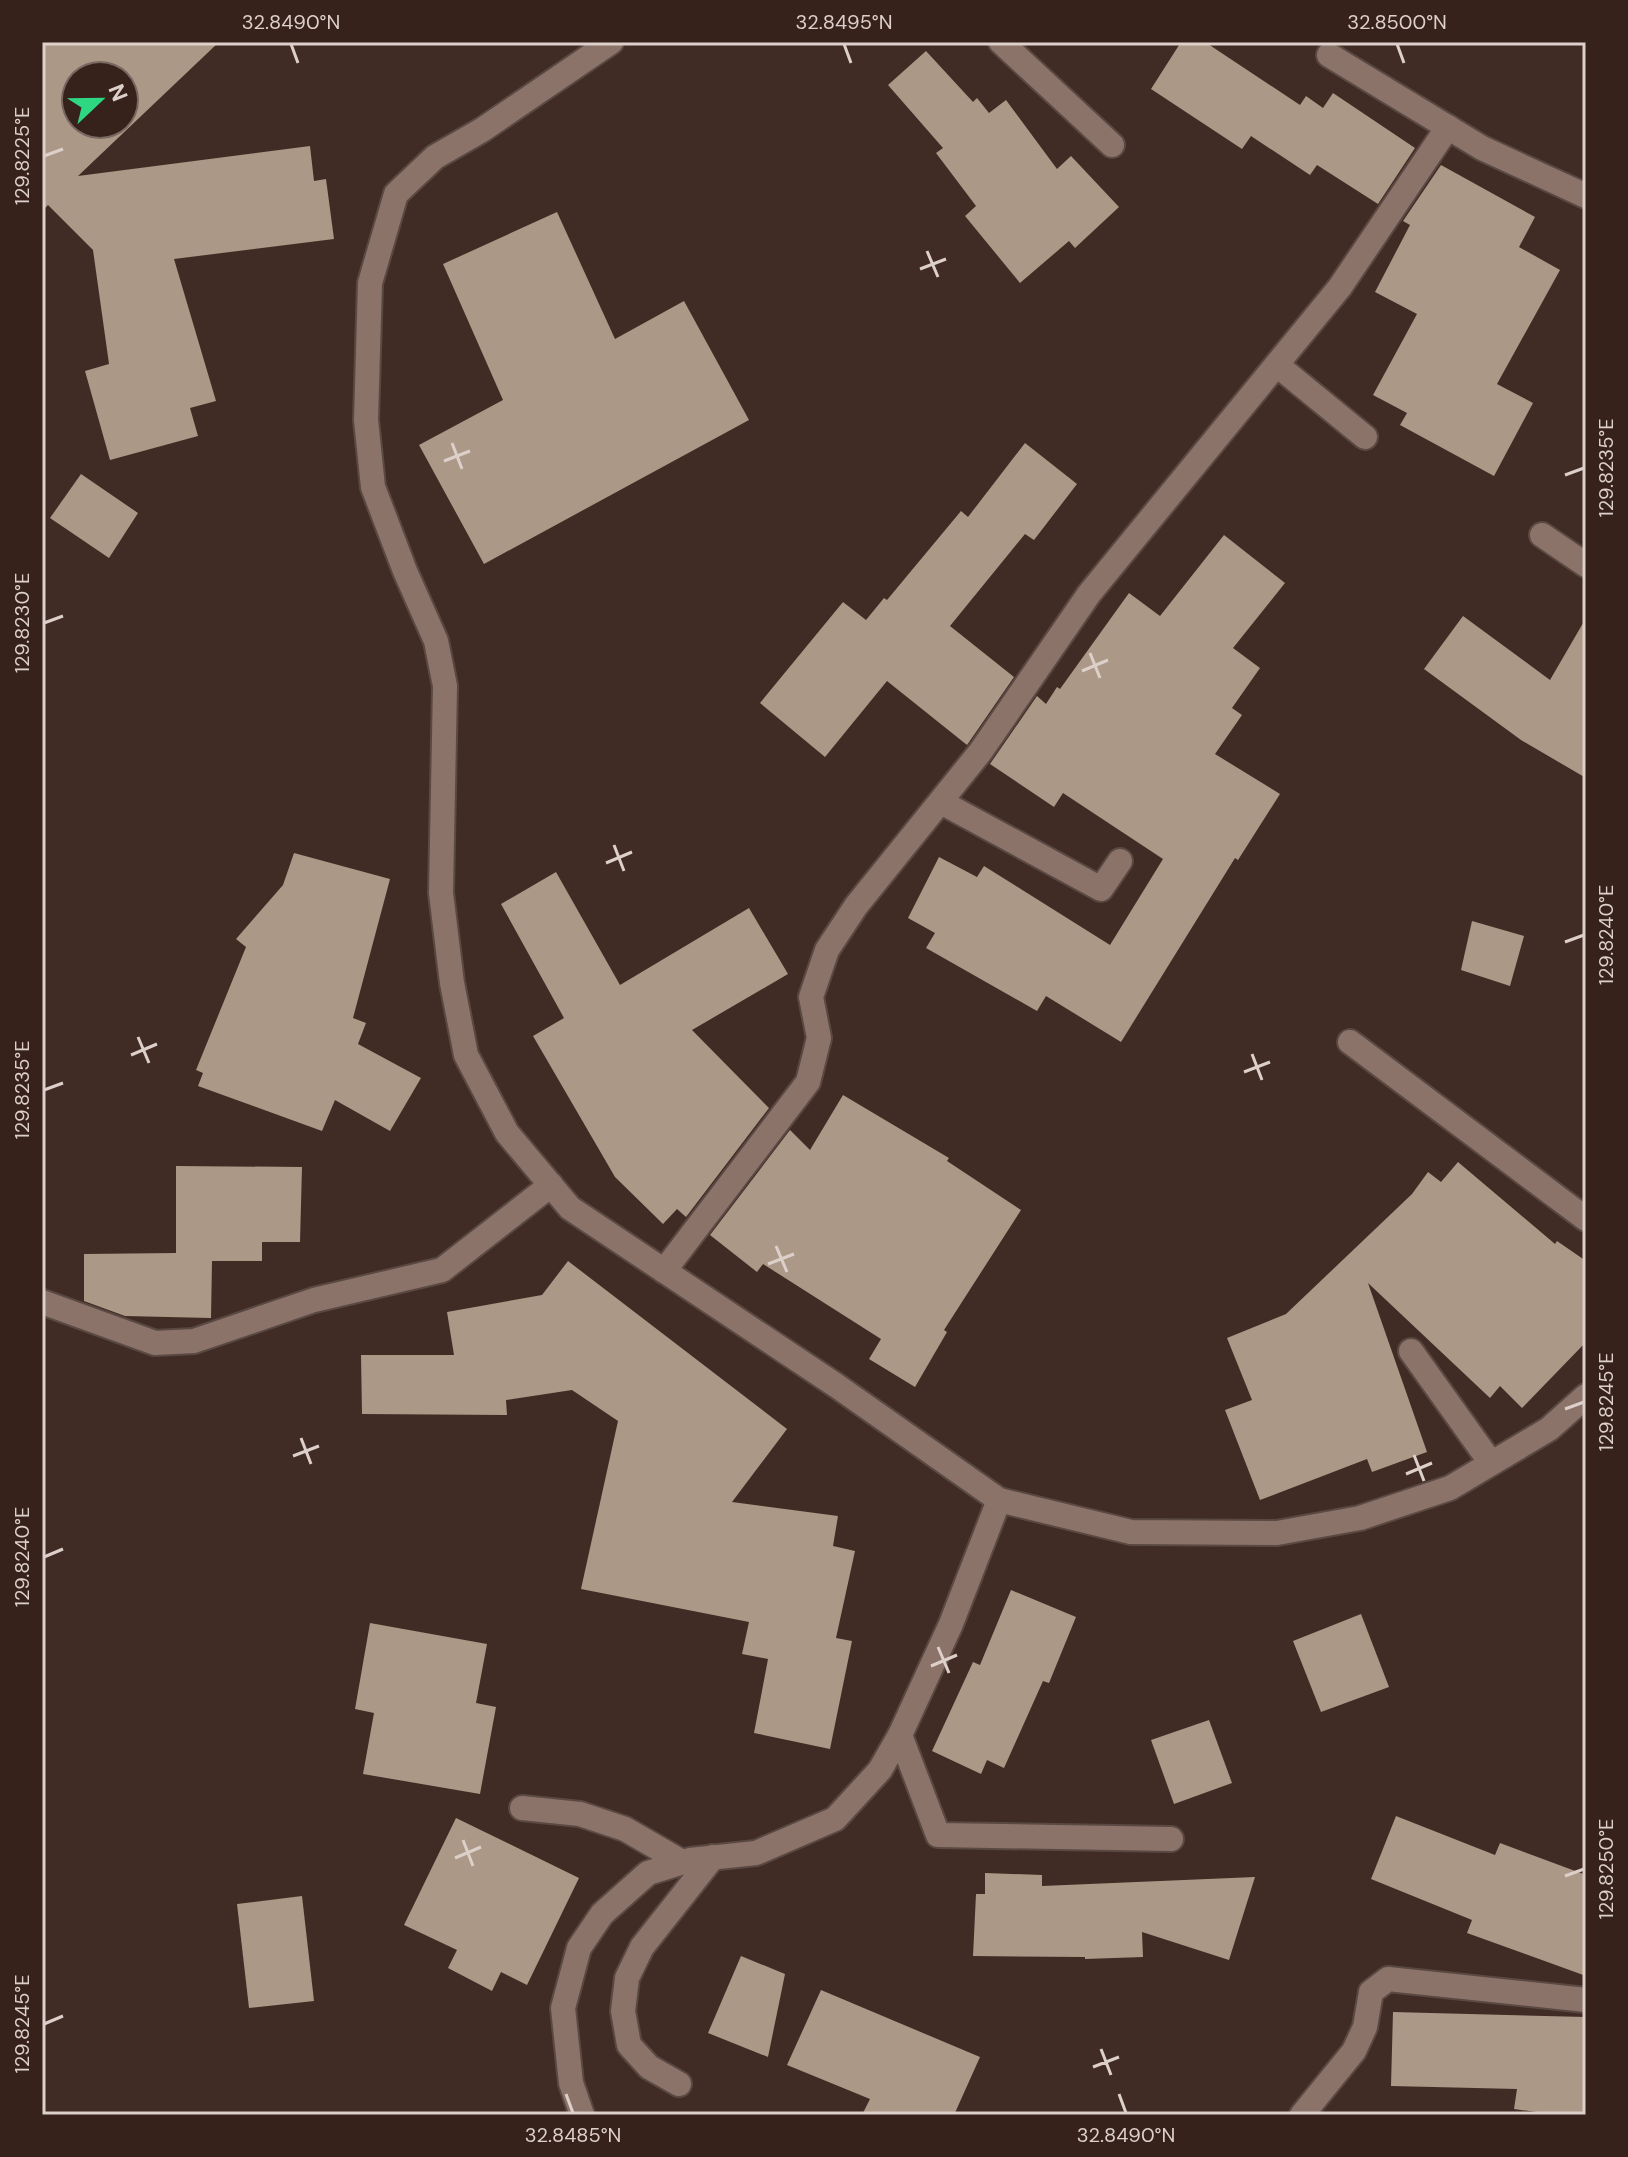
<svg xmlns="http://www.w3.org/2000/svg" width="1628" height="2157" viewBox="0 0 1628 2157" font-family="'DM Sans',sans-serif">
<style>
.building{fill:#ac9887;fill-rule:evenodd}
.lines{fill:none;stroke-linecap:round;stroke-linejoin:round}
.minor-casing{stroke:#5a4842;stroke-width:28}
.minor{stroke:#8b736a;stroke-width:24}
.ticks{fill:none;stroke:#ddcfca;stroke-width:3}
.neatline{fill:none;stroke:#ddcfca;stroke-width:3}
.ticks-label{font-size:20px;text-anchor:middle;fill:#ddcfca}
</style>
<rect width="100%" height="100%" fill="#412c25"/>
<g class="building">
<path d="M 42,42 L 219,42 L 78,176 L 310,146 L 314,181 L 326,179 L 334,239 L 174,259 L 216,401 L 190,408 L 198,436 L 110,460 L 85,371 L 109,364 L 93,250 L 48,205 L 42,211 ZM 76,76 L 124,76 L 124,124 L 76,124 Z"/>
<path d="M 1181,42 L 1205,42 L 1300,105 L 1306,96 L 1323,108 L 1333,93 L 1415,148 L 1378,204 L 1317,165 L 1310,175 L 1251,136 L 1242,149 L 1151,89 Z"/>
<path d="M 926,51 L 973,102 L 977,98 L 989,113 L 1006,100 L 1057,169 L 1071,156 L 1119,207 L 1075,248 L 1069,241 L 1020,283 L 965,216 L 976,206 L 936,153 L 943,148 L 888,85 Z"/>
<path d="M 1441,165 L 1535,217 L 1519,247 L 1560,270 L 1497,384 L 1533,403 L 1494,476 L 1400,425 L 1407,413 L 1373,395 L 1417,314 L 1375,292 L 1410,225 L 1403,221 Z"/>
<path d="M 557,212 L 615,339 L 684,301 L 749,420 L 484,564 L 419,445 L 503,400 L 443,264 Z"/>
<path d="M 1025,443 L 1077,484 L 1034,540 L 1025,534 L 950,626 L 1014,677 L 967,745 L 887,681 L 825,757 L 760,703 L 843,602 L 866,620 L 884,598 L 887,600 L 961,511 L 968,517 Z"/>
<path d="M 81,474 L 138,513 L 109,558 L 50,518 Z"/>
<path d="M 1224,535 L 1285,583 L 1233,648 L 1260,668 L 1232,708 L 1242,715 L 1215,754 L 1280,794 L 1238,860 L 1235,858 L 1121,1042 L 1046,996 L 1037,1011 L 926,948 L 935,933 L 908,918 L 939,857 L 977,877 L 984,866 L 1110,945 L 1163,859 L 1063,793 L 1054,807 L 990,764 L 1037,696 L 1046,704 L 1057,687 L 1060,689 L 1129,593 L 1160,616 Z"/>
<path d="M 1463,616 L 1550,680 L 1586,618 L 1586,778 L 1521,740 L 1424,669 Z"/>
<path d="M 294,853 L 390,879 L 353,1018 L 366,1023 L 358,1044 L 421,1078 L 390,1131 L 335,1100 L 322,1131 L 198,1086 L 203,1073 L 196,1070 L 246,947 L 236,939 L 283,885 Z"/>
<path d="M 556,872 L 620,985 L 749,908 L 788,974 L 692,1030 L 769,1108 L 686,1217 L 677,1209 L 663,1224 L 615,1177 L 533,1036 L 564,1018 L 501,904 Z"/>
<path d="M 1472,921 L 1524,936 L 1510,986 L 1461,970 Z"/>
<path d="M 843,1095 L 949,1158 L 947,1161 L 1021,1210 L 944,1330 L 947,1332 L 915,1387 L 869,1359 L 881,1339 L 763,1264 L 757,1272 L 710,1235 L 790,1130 L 810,1150 Z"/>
<path d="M 1458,1162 L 1555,1244 L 1557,1241 L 1586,1261 L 1586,1342 L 1522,1408 L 1500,1386 L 1490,1398 L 1368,1283 L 1427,1452 L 1372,1472 L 1367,1459 L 1260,1500 L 1225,1410 L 1252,1400 L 1227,1338 L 1286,1314 L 1412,1194 L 1428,1172 L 1441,1182 Z"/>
<path d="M 176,1166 L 302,1167 L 300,1242 L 262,1242 L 262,1261 L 212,1261 L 211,1318 L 125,1316 L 84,1301 L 84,1254 L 176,1253 Z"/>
<path d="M 568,1261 L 787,1429 L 732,1502 L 838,1516 L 833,1546 L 855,1551 L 836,1638 L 852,1641 L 830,1749 L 754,1733 L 768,1659 L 742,1654 L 749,1622 L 581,1589 L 618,1421 L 572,1390 L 506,1400 L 507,1415 L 362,1414 L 361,1355 L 454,1355 L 447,1312 L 542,1295 Z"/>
<path d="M 1011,1590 L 1076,1617 L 1049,1683 L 1043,1681 L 1004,1768 L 987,1760 L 981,1774 L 932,1751 L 973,1662 L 980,1665 Z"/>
<path d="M 1361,1614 L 1389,1687 L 1321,1712 L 1293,1641 Z"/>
<path d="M 370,1623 L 487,1644 L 476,1703 L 496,1707 L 480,1794 L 363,1774 L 374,1713 L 355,1709 Z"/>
<path d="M 1209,1720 L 1232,1783 L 1174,1804 L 1151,1740 Z"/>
<path d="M 1396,1816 L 1495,1855 L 1500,1843 L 1586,1875 L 1586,1976 L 1467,1933 L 1472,1920 L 1371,1879 Z"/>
<path d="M 456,1818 L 579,1878 L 527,1985 L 501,1972 L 492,1991 L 448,1968 L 457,1950 L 404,1925 Z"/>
<path d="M 985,1873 L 1042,1875 L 1042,1886 L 1255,1877 L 1229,1960 L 1142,1932 L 1143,1957 L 1085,1959 L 1085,1957 L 973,1956 L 976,1894 L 985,1894 Z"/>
<path d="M 302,1896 L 314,2001 L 249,2008 L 237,1904 Z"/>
<path d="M 741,1956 L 785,1974 L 768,2057 L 708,2033 Z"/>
<path d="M 821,1990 L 980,2057 L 954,2115 L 862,2115 L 870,2099 L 787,2065 Z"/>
<path d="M 1393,2012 L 1586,2017 L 1586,2115 L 1558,2115 L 1514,2109 L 1517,2089 L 1391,2086 Z"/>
</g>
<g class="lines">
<defs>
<g id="minor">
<path d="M 611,42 L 482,130 L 435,157 L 396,194 L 370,283 L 366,420 L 373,487 L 405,571 L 436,641 L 445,686 L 441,893 L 452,983 L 466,1055 L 507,1133 L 570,1208 L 837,1386 L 999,1500 L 1131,1532 L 1277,1533 L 1360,1518 L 1450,1488 L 1549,1429 L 1586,1396"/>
<path d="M 1001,42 L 1112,145"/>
<path d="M 1329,55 L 1482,148 L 1586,196"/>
<path d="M 1277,365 L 1365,437"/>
<path d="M 1542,535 L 1586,565"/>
<path d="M 941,802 L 1101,889 L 1120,861"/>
<path d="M 1350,1042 L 1586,1219"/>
<path d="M 664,1271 L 808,1082 L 819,1038 L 811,997 L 827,950 L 856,906 L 981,751 L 1089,594 L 1340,287 L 1448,127"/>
<path d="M 42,1302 L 155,1343 L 194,1341 L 314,1300 L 442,1270 L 551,1185"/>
<path d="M 1411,1351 L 1491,1463"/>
<path d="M 900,1735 L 938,1835 L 1171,1839"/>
<path d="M 522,1808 L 580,1814 L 625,1829 L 682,1862"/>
<path d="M 679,2084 L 649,2067 L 629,2045 L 623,2011 L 627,1978 L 642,1947 L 713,1857"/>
<path d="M 582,2115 L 571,2083 L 563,2008 L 579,1948 L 602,1914 L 648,1873 L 690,1860 L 756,1853 L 835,1819 L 880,1770 L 900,1735 L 951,1624 L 999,1500"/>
<path d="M 1302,2115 L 1354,2051 L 1365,2027 L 1371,1992 L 1388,1979 L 1586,2000"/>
</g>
</defs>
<use href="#minor" class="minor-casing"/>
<use href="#minor" class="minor"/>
</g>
<path class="ticks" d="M 291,44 L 298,63M 844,44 L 851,63M 1397,44 L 1404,63M 44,156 L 63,149M 927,251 L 938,277M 920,269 L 946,259M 452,443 L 462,469M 444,461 L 470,451M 1565,475 L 1584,468M 44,623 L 63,616M 1090,653 L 1100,678M 1082,671 L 1108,660M 614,845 L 624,871M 606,863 L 632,852M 1565,942 L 1584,935M 138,1037 L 149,1063M 1252,1054 L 1262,1080M 131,1055 L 157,1044M 1244,1072 L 1270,1062M 44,1090 L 63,1083M 776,1246 L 787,1272M 768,1264 L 794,1254M 1565,1409 L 1584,1402M 301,1438 L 311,1464M 1414,1455 L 1424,1481M 293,1456 L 319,1446M 1406,1474 L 1432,1463M 44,1557 L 63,1549M 938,1647 L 949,1673M 931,1666 L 957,1655M 463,1840 L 473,1866M 455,1858 L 481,1847M 1565,1876 L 1584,1869M 44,2024 L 63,2016M 1101,2049 L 1111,2075M 1093,2067 L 1119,2057M 566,2094 L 573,2113M 1119,2094 L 1126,2113"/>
<rect width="1628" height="2157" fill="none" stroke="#36221b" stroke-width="88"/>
<g transform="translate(100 100) rotate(68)"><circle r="38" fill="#36221b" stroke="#796761" stroke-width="2"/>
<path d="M0-6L14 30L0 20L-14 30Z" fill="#2ed883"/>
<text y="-12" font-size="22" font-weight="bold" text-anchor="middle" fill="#ddcfca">N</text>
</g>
<rect x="44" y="44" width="1540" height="2069" class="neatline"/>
<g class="ticks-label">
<text x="291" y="29">32.8490°N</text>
<text x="844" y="29">32.8495°N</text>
<text x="1397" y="29">32.8500°N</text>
<text transform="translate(22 156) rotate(-90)" y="7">129.8225°E</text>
<text transform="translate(1606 468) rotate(-90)" y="7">129.8235°E</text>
<text transform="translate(22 623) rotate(-90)" y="7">129.8230°E</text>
<text transform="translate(1606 935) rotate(-90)" y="7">129.8240°E</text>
<text transform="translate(22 1090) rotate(-90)" y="7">129.8235°E</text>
<text transform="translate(1606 1402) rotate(-90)" y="7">129.8245°E</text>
<text transform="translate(22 1557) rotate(-90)" y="7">129.8240°E</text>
<text transform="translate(1606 1869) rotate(-90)" y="7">129.8250°E</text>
<text transform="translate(22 2024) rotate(-90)" y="7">129.8245°E</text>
<text x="573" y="2142">32.8485°N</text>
<text x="1126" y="2142">32.8490°N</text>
</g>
</svg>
